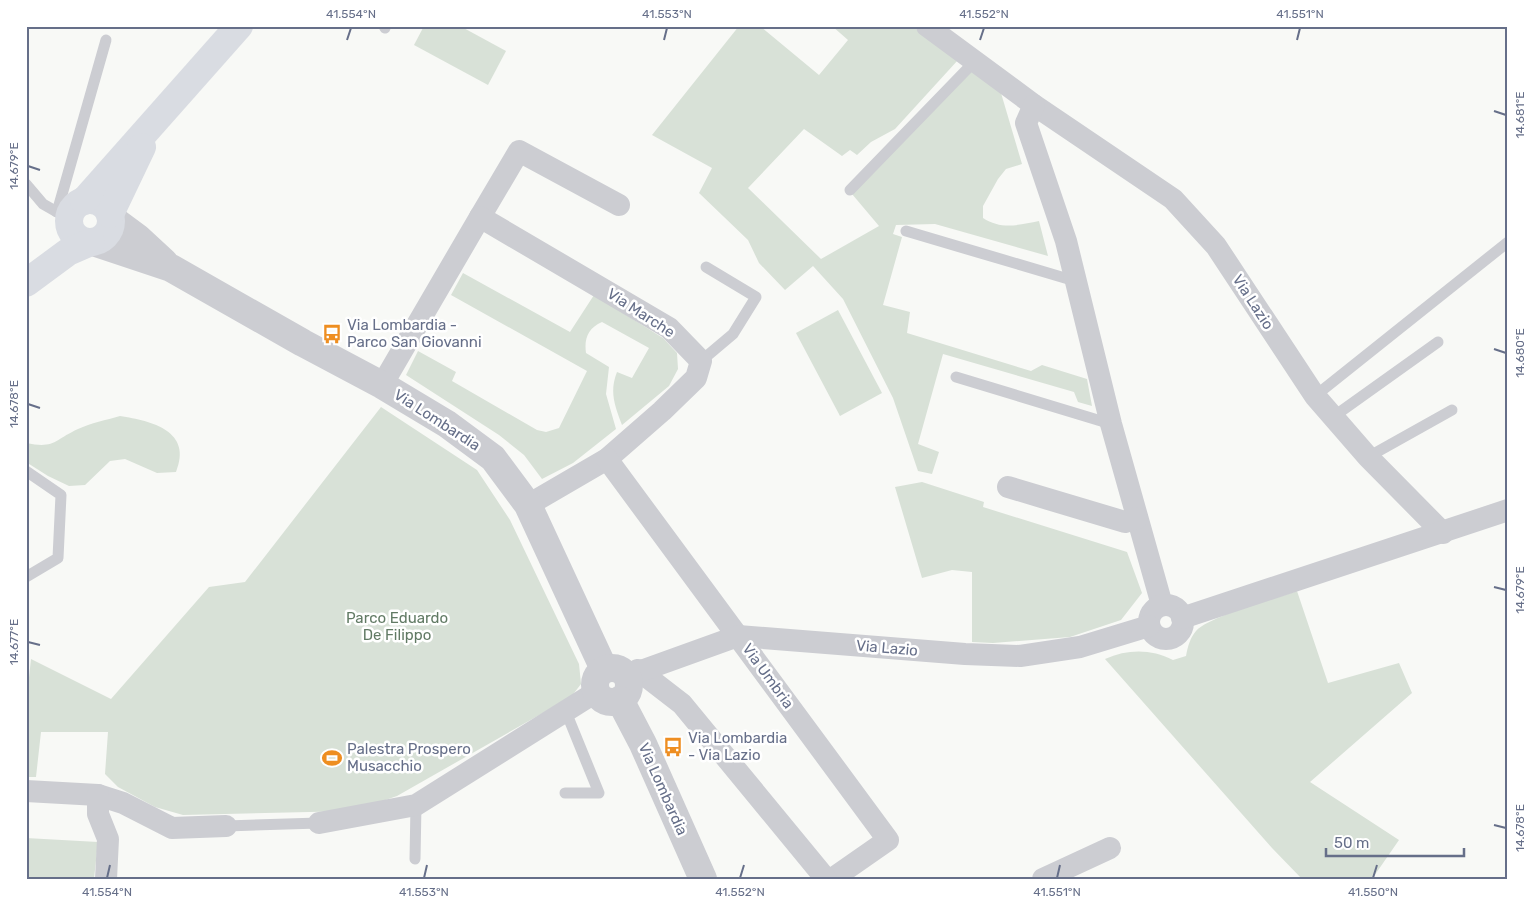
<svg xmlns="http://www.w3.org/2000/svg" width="1534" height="905" viewBox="0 0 1534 905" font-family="Rubik,sans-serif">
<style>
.green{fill:#d8e1d7}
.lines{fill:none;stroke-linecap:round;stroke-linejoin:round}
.service{stroke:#cccdd2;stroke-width:11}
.minor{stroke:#cccdd2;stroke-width:22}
.tertiary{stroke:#cccdd2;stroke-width:28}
.secondary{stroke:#d9dce2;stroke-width:28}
.ticks{fill:none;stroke:#666f89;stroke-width:2}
.labels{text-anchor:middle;stroke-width:5;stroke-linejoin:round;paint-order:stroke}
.street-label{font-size:15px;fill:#666f89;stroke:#fff}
.poi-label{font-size:15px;fill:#666f89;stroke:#fff;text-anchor:start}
.park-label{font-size:15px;fill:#617a64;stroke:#fff}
.neatline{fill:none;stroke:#666f89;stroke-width:2}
.ticks-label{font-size:12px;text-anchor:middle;fill:#666f89}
</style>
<rect width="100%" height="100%" fill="#f8f9f6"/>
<g class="green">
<path d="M 424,26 L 460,26 L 506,51 L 488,85 L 414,45 Z"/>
<path d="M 739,26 L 760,26 L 819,75 L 848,40 L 832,26 L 912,26 L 958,60 L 895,129 L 871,142 L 857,155 L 850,150 L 842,156 L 804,129 L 748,188 L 821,259 L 879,226 L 852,194 L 972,71 L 1001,93 L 1022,164 L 1006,169 L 998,179 L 983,206 L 983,218 C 1001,230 1019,225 1039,221 L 1048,256 L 935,224 L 896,225 L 893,234 L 902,237 L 883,305 L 910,312 L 907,333 L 1031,371 L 1042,365 L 1087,379 L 1092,406 L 1078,402 L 1074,392 L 943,354 L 918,444 L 939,452 L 932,474 L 918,471 L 893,398 L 843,299 L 813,266 L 785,290 L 759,263 L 748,240 L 699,193 L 712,168 L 652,135 Z"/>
<path d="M 463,273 L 570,332 L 594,295 L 663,338 L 677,353 L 678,369 L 669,386 L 622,425 C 615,406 609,392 617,372 L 632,378 L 649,348 L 602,322 C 588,328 584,339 586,353 L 609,367 L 606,394 L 616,429 L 573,463 L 542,479 L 524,455 L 499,435 L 406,375 L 418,351 L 456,372 L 452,381 L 537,430 L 546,432 L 559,428 L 587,371 L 451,295 Z"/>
<path d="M 838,310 L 882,393 L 840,416 L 796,333 Z"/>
<path d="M 381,407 L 477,470 L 510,520 L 579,664 L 581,684 L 571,697 L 397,796 L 354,811 L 183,815 L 155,807 L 118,787 L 105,774 L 108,732 L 41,732 L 36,777 L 26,777 L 26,705 L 31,659 L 111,699 L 209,587 L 245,582 Z"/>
<path d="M 120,416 C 152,421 193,431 176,472 L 157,473 L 125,459 L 110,461 L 85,485 L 69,486 L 48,476 L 26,462 L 26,443 C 55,449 54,440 78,429 C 91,423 106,420 120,416 Z"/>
<path d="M 922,482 L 984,502 L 983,507 L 1127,552 L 1142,593 L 1121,620 L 1070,637 L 993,643 L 972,642 L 972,572 L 952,570 L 922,578 L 895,487 Z"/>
<path d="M 1297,591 L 1328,683 L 1399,663 L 1412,693 L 1310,782 L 1399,840 L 1372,879 L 1302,879 L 1272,848 L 1105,659 C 1128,649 1151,649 1173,660 L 1186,656 C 1188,646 1190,638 1196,631 C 1210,616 1275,599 1297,591 Z"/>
<path d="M 26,838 L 98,842 L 94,879 L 26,879 Z"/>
</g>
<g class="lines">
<g class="service">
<path d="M 384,26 L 385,28"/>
<path d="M 26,184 L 43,204 L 57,212"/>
<path d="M 850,190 L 974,62"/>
<path d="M 69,217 L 57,212 L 106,40"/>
<path d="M 906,231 L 1075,281"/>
<path d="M 701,361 L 733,334 L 756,297 L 706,267"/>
<path d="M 956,377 L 1111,424"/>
<path d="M 1315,396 L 1508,242"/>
<path d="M 1333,417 L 1438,342"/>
<path d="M 1368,457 L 1452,410"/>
<path d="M 26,471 L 61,495 L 58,558 L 26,577"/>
<path d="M 565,793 L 599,793 L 566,712"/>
<path d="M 226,826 L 319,823"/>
<path d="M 415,859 L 416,805"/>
</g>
<g class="minor">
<path d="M 927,26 L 1034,105 L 1173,199 L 1216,246 L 1315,396 L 1368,457 L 1443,533"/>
<path d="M 1034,105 L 1026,123 L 1066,241 L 1111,424 L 1162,605"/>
<path d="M 480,217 L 519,151 L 619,205"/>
<path d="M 382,385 L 480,217 L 669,328 L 701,361 L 696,378 L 662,411 L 607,459 L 528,505"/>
<path d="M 607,459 L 888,840 L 832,879"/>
<path d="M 1008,487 L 1125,522 L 1137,518"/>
<circle cx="1166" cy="622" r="17"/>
<path d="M 1182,618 L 1508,510"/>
<path d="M 638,670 L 682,704 L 826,879"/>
<path d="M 627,676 L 738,636 L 965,654 L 1020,656 L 1080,647 L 1149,626"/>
<path d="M 26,791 L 98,795 L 123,803 L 172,828 L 226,826"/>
<path d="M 98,795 L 98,814 L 108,839 L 106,879"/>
<path d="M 319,823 L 416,805 L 596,692"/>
<path d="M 1043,879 L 1110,848"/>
</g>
<g class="tertiary">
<path d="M 111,218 L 138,238 L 164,262"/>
<path d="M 93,242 L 171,268 L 303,343 L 382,385 L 447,424 L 493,458 L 528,505 L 604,669"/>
<circle cx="612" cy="685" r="17"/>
<path d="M 620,700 L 643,744 L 703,879"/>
</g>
<g class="secondary">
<circle cx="90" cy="221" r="21"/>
<path d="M 84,201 L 239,26"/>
<path d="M 110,214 L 142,147"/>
<path d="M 26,283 L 68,252 L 91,242"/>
</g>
</g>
<path class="ticks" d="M 347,40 L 351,28M 664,40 L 667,28M 980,40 L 984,28M 1297,40 L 1300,28M 1494,111 L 1506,115M 28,166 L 40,170M 1494,349 L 1506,353M 28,404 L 40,408M 1494,587 L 1506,590M 28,642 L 40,645M 1494,825 L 1506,828M 107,878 L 110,865M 424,878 L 427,865M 740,878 L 744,865M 1057,878 L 1060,865M 1373,878 L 1377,865"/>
<defs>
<symbol id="bus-bare" viewBox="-9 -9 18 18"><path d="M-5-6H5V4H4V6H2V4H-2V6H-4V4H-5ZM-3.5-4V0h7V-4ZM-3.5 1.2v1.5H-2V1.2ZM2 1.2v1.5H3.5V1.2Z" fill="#ee8e21" stroke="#fff" stroke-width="2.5" paint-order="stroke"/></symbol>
<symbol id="stadium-bare" viewBox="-9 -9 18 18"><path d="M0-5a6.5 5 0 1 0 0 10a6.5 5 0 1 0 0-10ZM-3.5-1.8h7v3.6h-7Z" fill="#ee8e21" stroke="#fff" stroke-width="2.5" paint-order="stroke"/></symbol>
</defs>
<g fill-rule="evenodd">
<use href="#bus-bare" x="318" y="320" width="28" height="28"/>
<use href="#bus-bare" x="659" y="733" width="28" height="28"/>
<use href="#stadium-bare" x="318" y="744" width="28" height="28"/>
</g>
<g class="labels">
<g class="street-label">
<text transform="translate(1253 302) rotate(57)" y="5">Via Lazio</text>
<text transform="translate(641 313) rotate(33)" y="5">Via Marche</text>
<text transform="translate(437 420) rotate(33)" y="5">Via Lombardia</text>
<text transform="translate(887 648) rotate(5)" y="5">Via Lazio</text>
<text transform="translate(768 676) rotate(54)" y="5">Via Umbria</text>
<text transform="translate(663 789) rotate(66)" y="5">Via Lombardia</text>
</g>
<g class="poi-label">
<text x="347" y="330">Via Lombardia -<tspan x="347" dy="17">Parco San Giovanni</tspan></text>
<text x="688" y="743">Via Lombardia<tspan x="688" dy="17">- Via Lazio</tspan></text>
<text x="347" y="754">Palestra Prospero<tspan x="347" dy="17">Musacchio</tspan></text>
</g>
<g class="park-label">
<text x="397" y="623">Parco Eduardo<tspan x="397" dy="17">De Filippo</tspan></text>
</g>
</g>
<rect width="1534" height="905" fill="none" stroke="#ffffff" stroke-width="55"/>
<path d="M1326 848v8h138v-8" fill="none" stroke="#666f89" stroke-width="2.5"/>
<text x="1334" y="848" font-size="15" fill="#666f89" stroke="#ffffff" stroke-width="4" paint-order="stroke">50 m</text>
<rect x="28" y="28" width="1478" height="850" class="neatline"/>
<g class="ticks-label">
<text x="351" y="18">41.554°N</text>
<text x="667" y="18">41.553°N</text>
<text x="984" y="18">41.552°N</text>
<text x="1300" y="18">41.551°N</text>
<text transform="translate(1520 115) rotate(-90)" y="4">14.681°E</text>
<text transform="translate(14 166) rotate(-90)" y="4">14.679°E</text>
<text transform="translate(1520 353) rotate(-90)" y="4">14.680°E</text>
<text transform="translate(14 404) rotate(-90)" y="4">14.678°E</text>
<text transform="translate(1520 590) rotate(-90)" y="4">14.679°E</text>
<text transform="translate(14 642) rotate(-90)" y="4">14.677°E</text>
<text transform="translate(1520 828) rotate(-90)" y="4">14.678°E</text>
<text x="107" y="896">41.554°N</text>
<text x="424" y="896">41.553°N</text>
<text x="740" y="896">41.552°N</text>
<text x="1057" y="896">41.551°N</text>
<text x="1373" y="896">41.550°N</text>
</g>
</svg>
